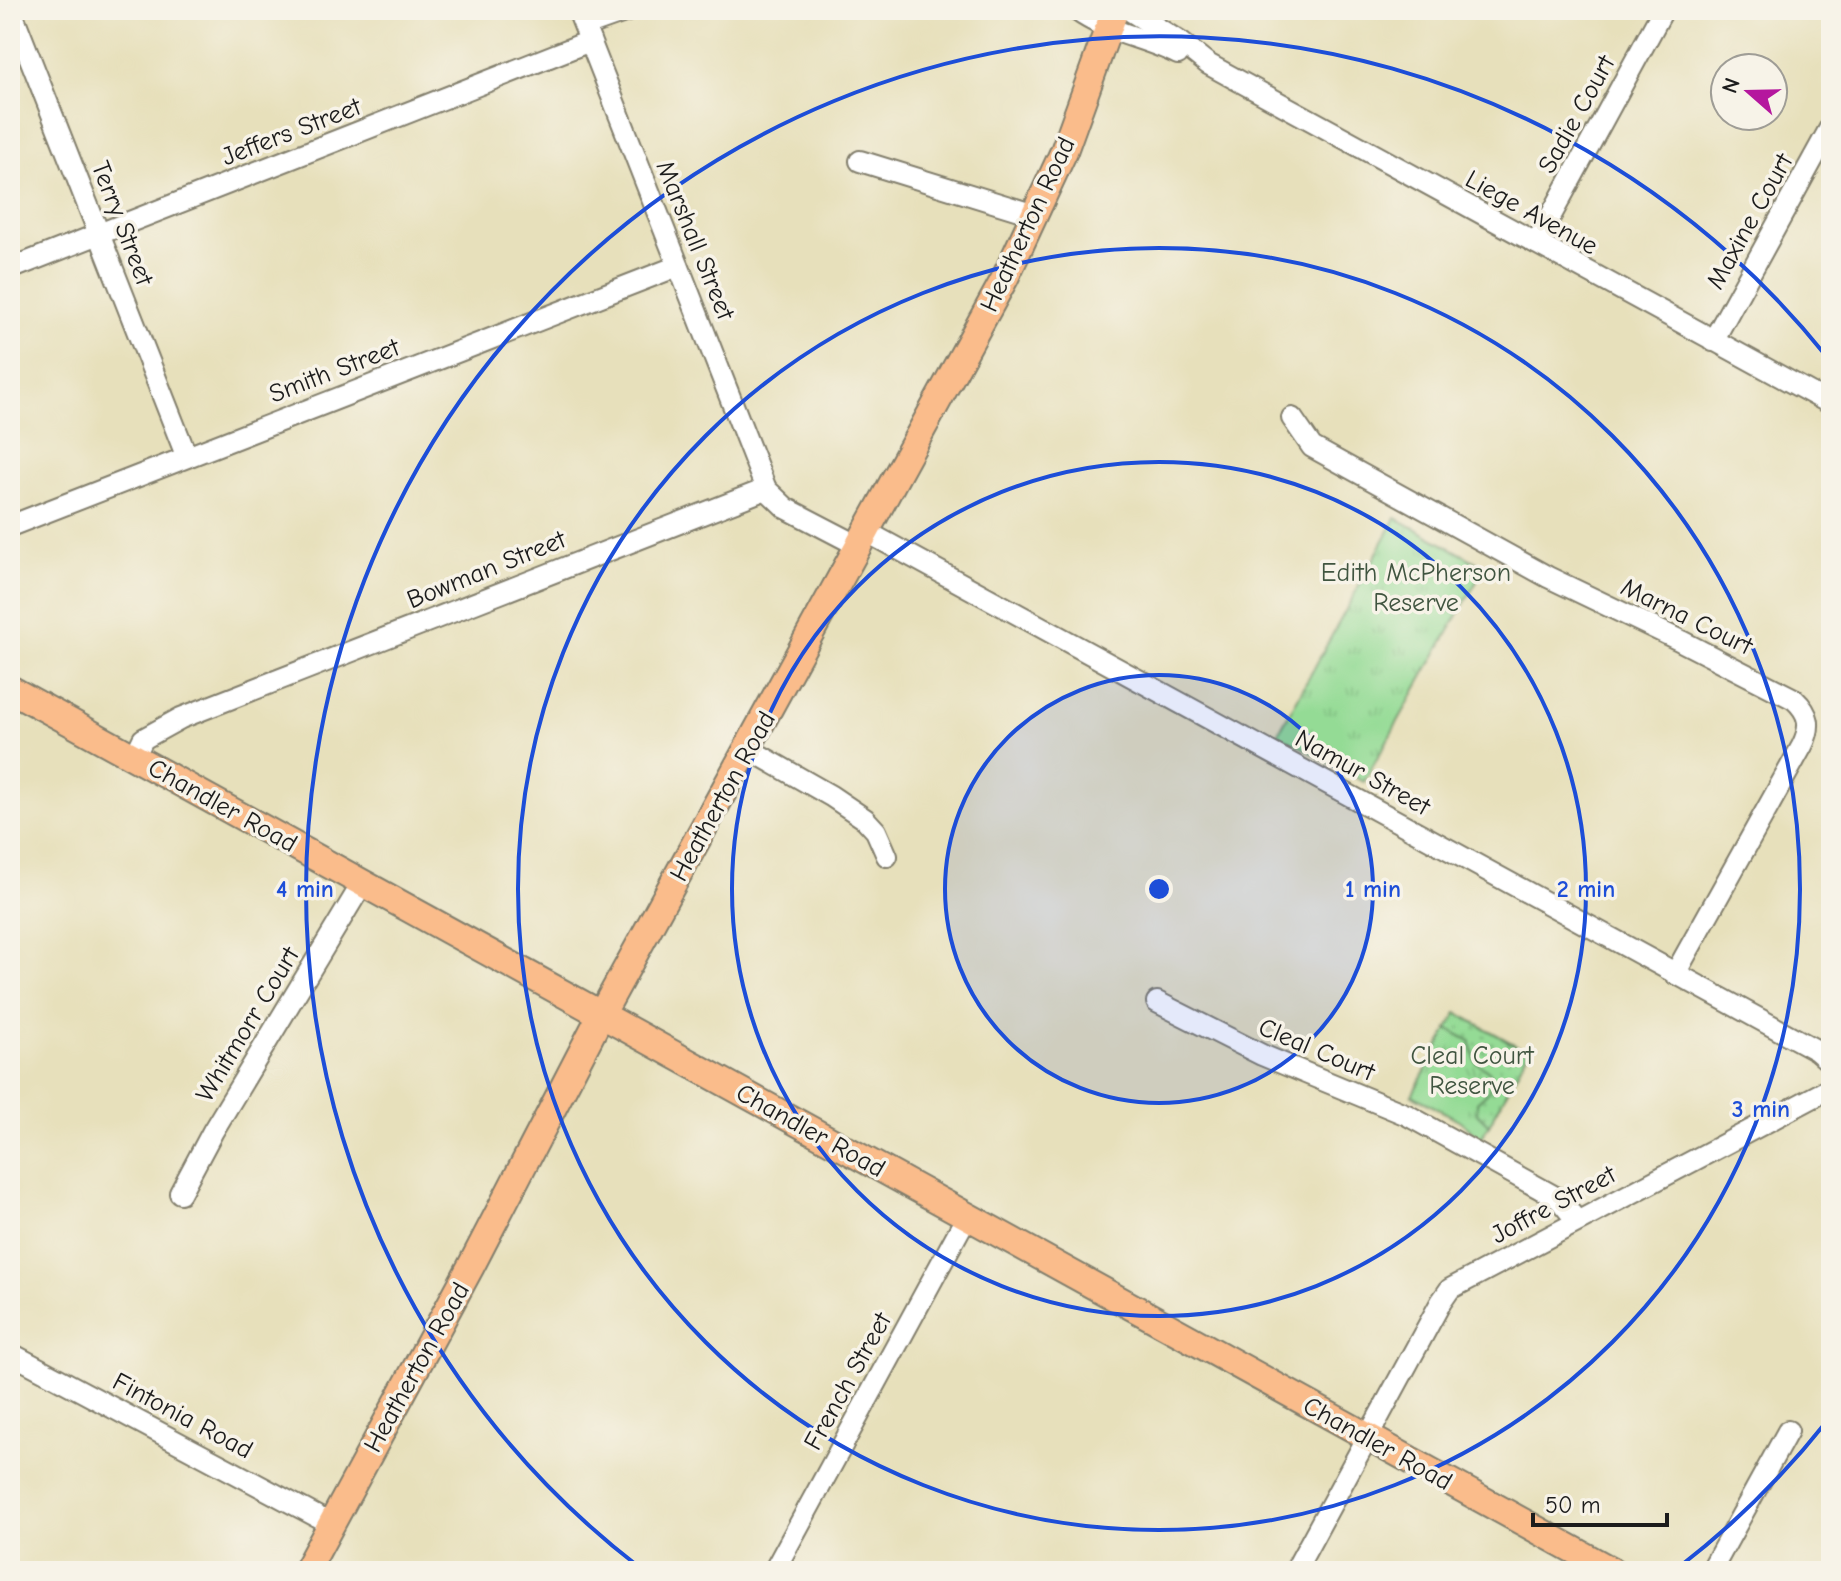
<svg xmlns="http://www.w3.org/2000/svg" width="1841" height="1581" viewBox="0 0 1841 1581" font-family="'Comic Neue',sans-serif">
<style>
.grass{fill:url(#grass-tufts);stroke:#587c58;stroke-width:2}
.garden{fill:url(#garden-dots);stroke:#587c58;stroke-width:2}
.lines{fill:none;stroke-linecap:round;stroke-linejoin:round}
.minor-casing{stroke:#827e6c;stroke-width:24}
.major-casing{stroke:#827e6c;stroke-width:30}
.minor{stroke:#fff;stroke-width:20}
.major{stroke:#fabc8b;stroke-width:26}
.ring{fill:none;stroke:#1d4ed8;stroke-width:4}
.labels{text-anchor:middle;stroke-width:7;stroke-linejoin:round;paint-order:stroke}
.street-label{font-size:26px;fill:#1c1c1c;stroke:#f7f3e8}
.park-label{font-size:26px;fill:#405540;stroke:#f7f3e8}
.centre{fill:#1d4ed8;stroke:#f7f3e8;stroke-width:4}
.ring-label{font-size:24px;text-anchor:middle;font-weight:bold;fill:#1d4ed8;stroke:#f7f3e8;stroke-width:7;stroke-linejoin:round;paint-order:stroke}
</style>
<defs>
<pattern id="grass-tufts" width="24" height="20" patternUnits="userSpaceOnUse" patternTransform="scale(2)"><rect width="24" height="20" fill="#94db95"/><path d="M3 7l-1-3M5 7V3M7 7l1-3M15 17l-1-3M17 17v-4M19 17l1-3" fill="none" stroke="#7fbb80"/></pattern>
<pattern id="garden-dots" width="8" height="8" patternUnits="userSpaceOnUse" patternTransform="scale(2)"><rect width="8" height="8" fill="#94db95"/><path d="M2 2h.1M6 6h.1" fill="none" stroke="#7fbb80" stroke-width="1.8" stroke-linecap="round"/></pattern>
</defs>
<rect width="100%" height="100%" fill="#f7f3e8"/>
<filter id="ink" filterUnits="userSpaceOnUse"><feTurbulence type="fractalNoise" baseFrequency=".0125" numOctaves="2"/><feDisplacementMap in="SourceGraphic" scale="16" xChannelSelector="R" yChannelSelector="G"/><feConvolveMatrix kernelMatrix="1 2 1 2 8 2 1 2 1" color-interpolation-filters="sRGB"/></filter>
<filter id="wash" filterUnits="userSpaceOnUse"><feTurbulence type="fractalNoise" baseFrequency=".006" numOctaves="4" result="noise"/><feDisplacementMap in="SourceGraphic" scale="32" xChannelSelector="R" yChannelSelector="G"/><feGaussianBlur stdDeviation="1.8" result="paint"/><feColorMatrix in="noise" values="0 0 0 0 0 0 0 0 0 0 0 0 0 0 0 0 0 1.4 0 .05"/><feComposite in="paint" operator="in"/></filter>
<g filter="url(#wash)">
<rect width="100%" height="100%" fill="#e7e0bb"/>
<g class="grass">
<path d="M 1396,518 L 1485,567 L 1364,782 L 1278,734 Z"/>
<path d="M 1457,1013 L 1528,1052 L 1481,1139 L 1459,1120 L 1412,1095 Z"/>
</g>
<path class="garden" d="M 1457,1013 L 1528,1052 L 1489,1125 L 1477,1113 L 1477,1102 L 1488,1092 L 1493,1077 L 1490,1072 L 1476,1062 L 1470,1041 L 1448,1029 Z"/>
</g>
<g filter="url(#ink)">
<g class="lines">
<defs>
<g id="minor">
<path d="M 11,10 L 186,455"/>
<path d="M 578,10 L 766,489 L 786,508 L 859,546"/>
<path d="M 1076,10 C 1107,33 1144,37 1178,54"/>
<path d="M 1129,10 L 1183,44 L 1208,64 L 1831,404"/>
<path d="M 585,26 L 630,10"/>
<path d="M 860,161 L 1035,215"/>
<path d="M 1536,243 L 1663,10"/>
<path d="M 10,269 L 590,41"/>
<path d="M 1713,341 L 1831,126"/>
<path d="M 1292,418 L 1312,447 L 1548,577 L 1681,641 L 1794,699 C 1810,714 1812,726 1802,746 L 1675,974"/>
<path d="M 10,526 L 678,266"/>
<path d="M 867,532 L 1816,1050 L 1831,1063"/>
<path d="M 747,748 L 831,796 L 865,819 L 876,831 L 887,856"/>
<path d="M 135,756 L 143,739 L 181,718 L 766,489"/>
<path d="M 1157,1002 L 1262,1055 L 1407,1115 L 1559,1199 L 1577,1221"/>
<path d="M 180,1193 L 213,1131 L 362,884"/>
<path d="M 10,1353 L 331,1524"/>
<path d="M 774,1571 L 967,1216"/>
<path d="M 1295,1571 L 1441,1302 L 1450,1289 L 1831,1088"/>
<path d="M 1711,1571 L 1788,1431"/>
</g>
<g id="major">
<path d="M 10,689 L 1612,1571"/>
<path d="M 306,1571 L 471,1266 L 601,1015 L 1005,278 L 1064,151 L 1115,10"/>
</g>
</defs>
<use href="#minor" class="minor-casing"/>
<use href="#major" class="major-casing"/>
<use href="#minor" class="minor"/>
<use href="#major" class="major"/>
</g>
</g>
<circle cx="1159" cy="889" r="214" fill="#1d4ed8" fill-opacity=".12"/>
<g class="ring">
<circle cx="1159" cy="889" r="214"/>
<circle cx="1159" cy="889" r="427"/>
<circle cx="1159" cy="889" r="641"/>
<path d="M1827 1421A854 854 0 0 1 1679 1567M639 1567A854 854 0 1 1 1827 357"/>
</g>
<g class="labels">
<g class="street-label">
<text transform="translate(1576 114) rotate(-61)" y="9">Sadie Court</text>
<text transform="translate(291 131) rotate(-21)" y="9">Jeffers Street</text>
<text transform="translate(1532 212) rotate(29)" y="9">Liege Avenue</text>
<text transform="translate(1749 221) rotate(-61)" y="9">Maxine Court</text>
<text transform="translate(123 223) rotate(69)" y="9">Terry Street</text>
<text transform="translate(1027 224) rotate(-65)" y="9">Heatherton Road</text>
<text transform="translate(696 240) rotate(68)" y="9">Marshall Street</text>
<text transform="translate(334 370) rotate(-21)" y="9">Smith Street</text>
<text transform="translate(486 569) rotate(-22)" y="9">Bowman Street</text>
<text transform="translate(1687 616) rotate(26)" y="9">Marna Court</text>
<text transform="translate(1363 772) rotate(29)" y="9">Namur Street</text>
<text transform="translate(722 796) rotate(-61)" y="9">Heatherton Road</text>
<text transform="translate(223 805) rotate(29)" y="9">Chandler Road</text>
<text transform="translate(247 1024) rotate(-59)" y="9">Whitmorr Court</text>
<text transform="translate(1317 1049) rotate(23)" y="9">Cleal Court</text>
<text transform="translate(811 1130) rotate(29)" y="9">Chandler Road</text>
<text transform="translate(1553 1204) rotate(-28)" y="9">Joffre Street</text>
<text transform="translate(416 1367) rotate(-61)" y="9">Heatherton Road</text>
<text transform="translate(847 1381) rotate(-61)" y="9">French Street</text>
<text transform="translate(183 1415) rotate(28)" y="9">Fintonia Road</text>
<text transform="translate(1378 1443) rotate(29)" y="9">Chandler Road</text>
</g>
<g class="park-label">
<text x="1416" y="581">Edith McPherson<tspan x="1416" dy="30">Reserve</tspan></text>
<text x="1472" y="1064">Cleal Court<tspan x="1472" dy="30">Reserve</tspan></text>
</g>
</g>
<circle cx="1159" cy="889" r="12" class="centre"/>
<g class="ring-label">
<text x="1373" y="897">1 min</text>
<text x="1586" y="897">2 min</text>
<text x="305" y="897">4 min</text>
<text x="1761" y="1117">3 min</text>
</g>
<rect width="1841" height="1581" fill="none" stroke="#f7f3e8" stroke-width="40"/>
<g transform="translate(1749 92) rotate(290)"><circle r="38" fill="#f7f3e8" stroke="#9f9d96" stroke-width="2"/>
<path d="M0-6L14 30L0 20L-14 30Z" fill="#b5179e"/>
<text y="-12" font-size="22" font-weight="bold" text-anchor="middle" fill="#1c1c1c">N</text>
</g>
<path d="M1533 1513v12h134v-12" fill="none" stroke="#1c1c1c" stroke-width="4"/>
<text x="1545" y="1513" font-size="24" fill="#1c1c1c" stroke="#f7f3e8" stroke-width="6" paint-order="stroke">50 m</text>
</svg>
